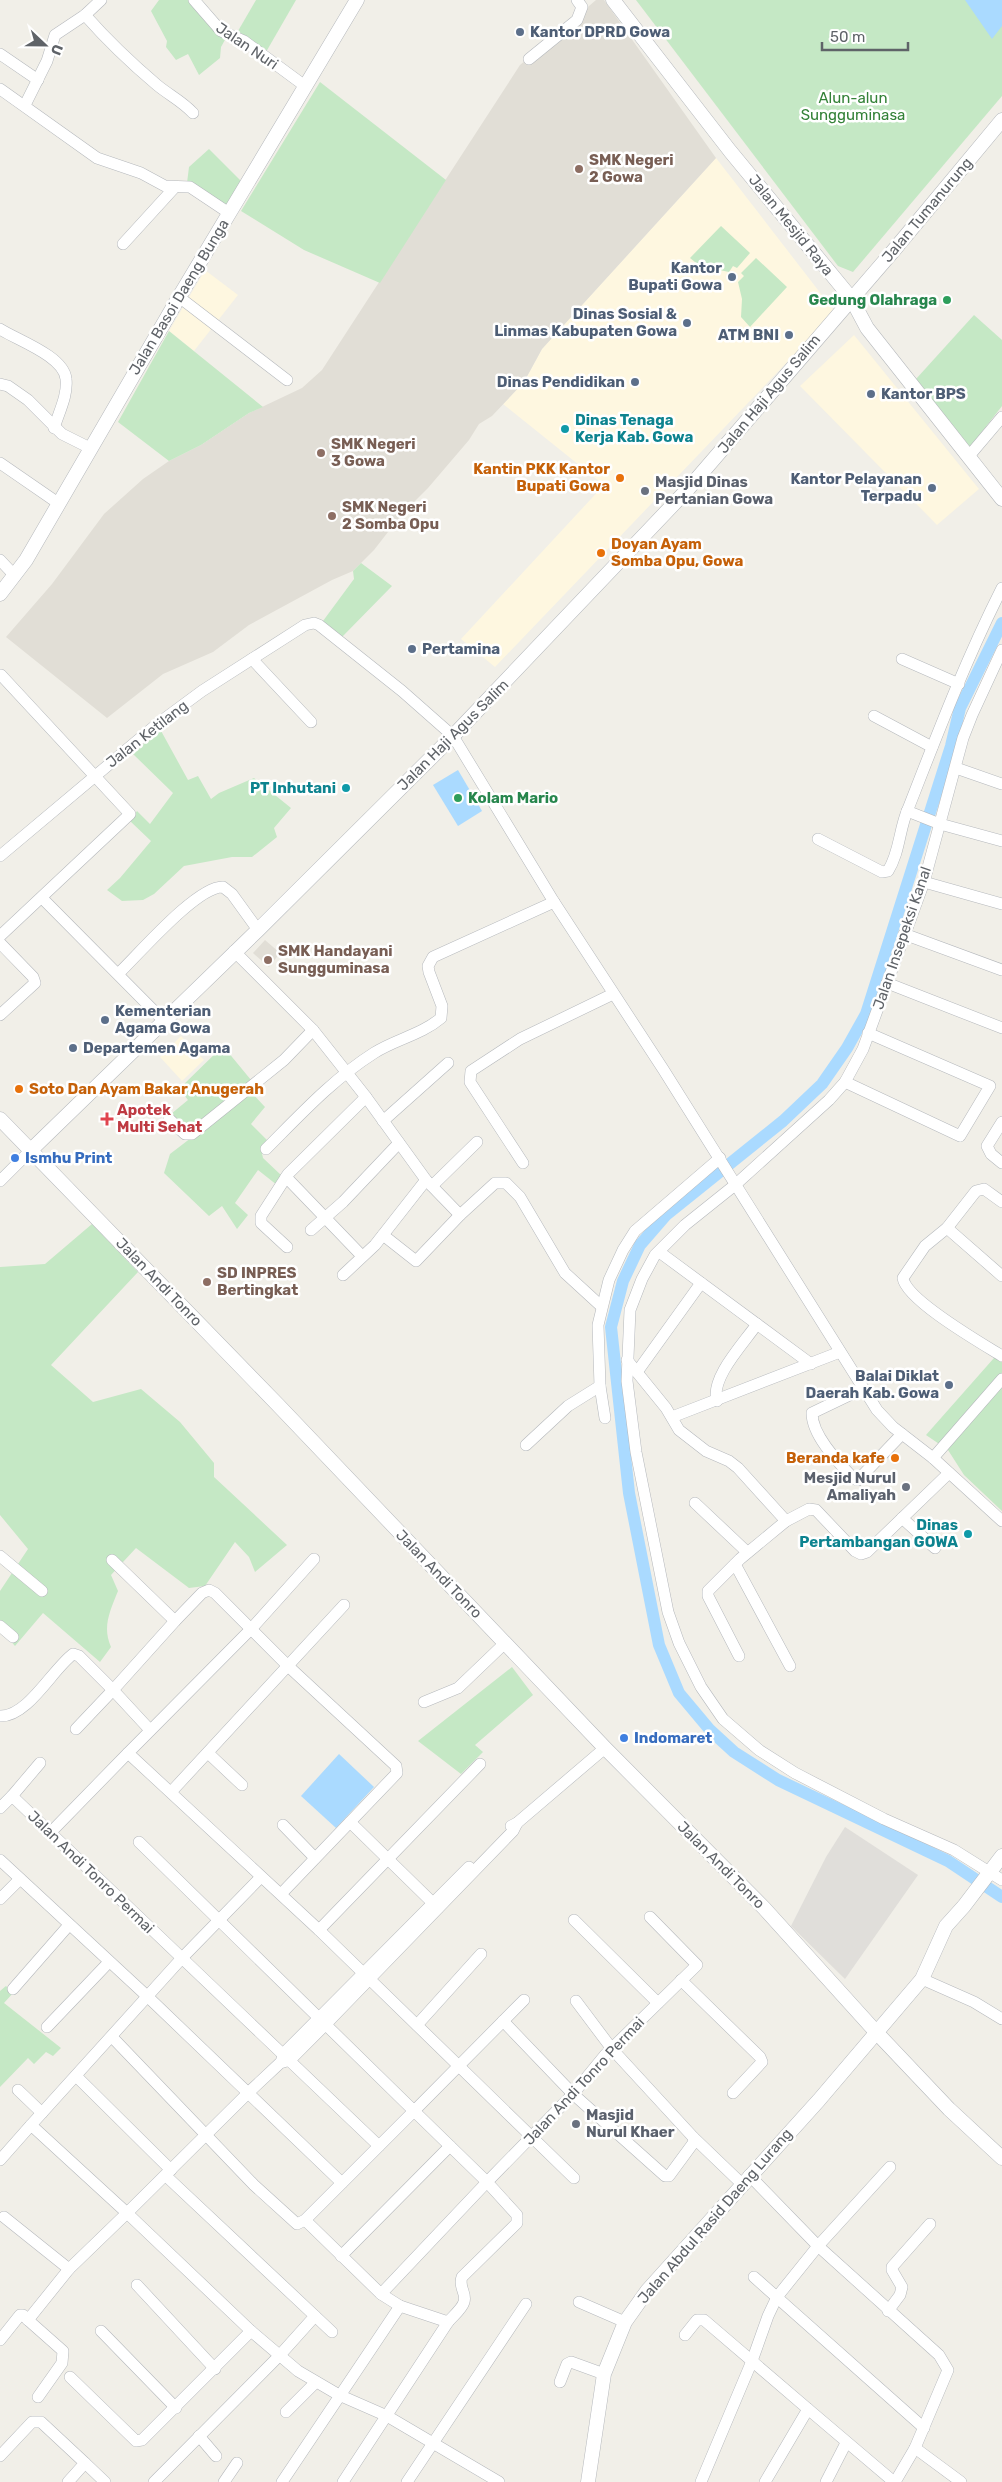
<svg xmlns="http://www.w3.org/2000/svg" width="1002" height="2482" viewBox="0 0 1002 2482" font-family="Rubik,sans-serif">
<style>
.commercial{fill:#fef7e0}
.industrial{fill:#e0deda}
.education{fill:#e1ded6}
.green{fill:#c5e8c5}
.water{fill:#aadaff}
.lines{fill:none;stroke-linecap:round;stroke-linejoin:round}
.canal{stroke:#aadaff;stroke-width:12}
.minor-casing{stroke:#b5b8bc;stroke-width:12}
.tertiary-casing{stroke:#b5b8bc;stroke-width:15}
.minor{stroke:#fff;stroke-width:11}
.tertiary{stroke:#fff;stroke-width:14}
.service-dot{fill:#5c6f8a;stroke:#fff;stroke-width:2}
.education-dot{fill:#8d6e63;stroke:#fff;stroke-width:2}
.leisure-dot{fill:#2e9e5b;stroke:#fff;stroke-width:2}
.culture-dot{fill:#0f9aa8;stroke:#fff;stroke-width:2}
.food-dot{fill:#e8710a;stroke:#fff;stroke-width:2}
.worship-dot{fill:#6b7280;stroke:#fff;stroke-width:2}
.health-dot{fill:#e0444e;stroke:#fff;stroke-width:2}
.shop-dot{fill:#3f7fe0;stroke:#fff;stroke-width:2}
.labels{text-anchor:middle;stroke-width:5;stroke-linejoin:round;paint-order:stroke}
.service-label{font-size:15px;font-weight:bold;fill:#4e5e75;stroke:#fff;text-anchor:end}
.street-label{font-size:15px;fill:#5f6368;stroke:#fff}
.park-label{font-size:15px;fill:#348238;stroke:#fff}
.education-label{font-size:15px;font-weight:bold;fill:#785e54;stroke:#fff;text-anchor:start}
.leisure-label{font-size:15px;font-weight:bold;fill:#27864d;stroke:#fff;text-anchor:end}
.culture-label{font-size:15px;font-weight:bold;fill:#0d838f;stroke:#fff;text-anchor:end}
.food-label{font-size:15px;font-weight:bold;fill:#c56008;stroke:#fff;text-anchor:end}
.worship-label{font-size:15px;font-weight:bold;fill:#5b616d;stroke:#fff;text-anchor:start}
.health-label{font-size:15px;font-weight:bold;fill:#be3a42;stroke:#fff;text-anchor:start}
.shop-label{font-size:15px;font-weight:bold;fill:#366cbe;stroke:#fff;text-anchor:start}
</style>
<rect width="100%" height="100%" fill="#f1efe8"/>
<g class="commercial">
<path d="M 716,158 L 835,312 L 495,667 L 461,639 L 604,485 L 503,404 L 524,382 L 542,349 Z"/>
<path d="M 205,270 L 238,295 L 194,351 L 169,331 Z"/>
<path d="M 854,335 L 979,489 L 937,525 L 800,386 Z"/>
<path d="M 181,1036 L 204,1060 L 182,1081 L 160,1057 Z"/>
</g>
<path class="industrial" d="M 845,1827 L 918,1875 L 845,1979 L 791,1926 L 826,1857 Z"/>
<g class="education">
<path d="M 596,0 L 604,0 L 716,158 L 542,349 L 524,382 L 492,416 L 479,424 L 469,440 L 428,488 L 402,514 L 374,550 L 353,571 L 332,580 L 249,625 L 213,652 L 163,674 L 107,718 L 6,637 L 52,584 L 104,514 L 143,479 L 169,461 L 201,445 L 249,413 L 302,388 L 322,370 L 520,65 Z"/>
<path d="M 265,940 L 280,953 L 269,967 L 253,953 Z"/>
</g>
<g class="green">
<path d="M 159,0 L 190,0 L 226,38 L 221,47 L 220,58 L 199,75 L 188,54 L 176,60 L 166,47 L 167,41 L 151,11 Z"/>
<path d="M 256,0 L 296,0 L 266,52 L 238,31 Z"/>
<path d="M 636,0 L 1002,0 L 1002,96 L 853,272 L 838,266 Z"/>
<path d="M 320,82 L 446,180 L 380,283 L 304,250 L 241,211 Z"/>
<path d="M 209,149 L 242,182 L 228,209 L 187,183 L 189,167 Z"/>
<path d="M 721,226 L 750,253 L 737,268 L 733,266 L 729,272 L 700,266 L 690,258 Z"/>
<path d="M 756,258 L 787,287 L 750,327 L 741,317 L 742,299 L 738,282 L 744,276 L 741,273 Z"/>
<path d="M 974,315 L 1002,340 L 1002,406 L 970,447 L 916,379 Z"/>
<path d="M 169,331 L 263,407 L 249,413 L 201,445 L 169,461 L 118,422 Z"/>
<path d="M 361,563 L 392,586 L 342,637 L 323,621 L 354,579 L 353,571 Z"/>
<path d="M 160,729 L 188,780 L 198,776 L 211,799 L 219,793 L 254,778 L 291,808 L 274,828 L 277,837 L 252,857 L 232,857 L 184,866 L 154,894 L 143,900 L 122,901 L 107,890 L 120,878 L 151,841 L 130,821 L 137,811 L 150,824 L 173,793 L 133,754 Z"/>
<path d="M 223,1046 L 251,1080 L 189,1131 L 171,1114 L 188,1100 L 179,1089 Z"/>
<path d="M 251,1092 L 265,1107 L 251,1124 L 268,1141 L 261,1149 L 263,1158 L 282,1176 L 277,1185 L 258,1170 L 235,1203 L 248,1215 L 237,1229 L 222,1206 L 209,1216 L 164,1173 L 170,1154 Z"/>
<path d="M 92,1224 L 138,1272 L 51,1365 L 93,1402 L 141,1389 L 180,1422 L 214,1463 L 214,1477 L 287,1545 L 255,1572 L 249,1557 L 235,1542 L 205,1586 L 189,1588 L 136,1548 L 111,1575 L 118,1591 C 110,1611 102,1627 111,1647 L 100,1662 L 43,1613 L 15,1646 L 0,1629 L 0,1591 L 28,1549 L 0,1515 L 0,1267 L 45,1264 Z"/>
<path d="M 1002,1352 L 1002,1511 L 964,1475 L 948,1450 L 926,1435 L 994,1358 Z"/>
<path d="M 512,1667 L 533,1695 L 475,1745 L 483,1752 L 461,1774 L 418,1741 Z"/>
<path d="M 6,1986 L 13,1993 L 4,2003 L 61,2048 L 53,2056 L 46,2052 L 34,2064 L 28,2058 L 0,2087 L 0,1991 Z"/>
</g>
<g class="water">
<path d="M 965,0 L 1002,0 L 1002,26 L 992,39 Z"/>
<path d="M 458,770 L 482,811 L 458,826 L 433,785 Z"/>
<path d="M 339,1754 L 374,1787 L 336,1828 L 301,1796 Z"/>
</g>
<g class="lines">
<path class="canal" d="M 1002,623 L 960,708 L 951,746 L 866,1014 L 847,1048 L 822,1084 L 783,1121 L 666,1215 L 640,1245 L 623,1281 L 611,1327 L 629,1493 L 659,1645 L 679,1693 L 710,1730 L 734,1752 L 778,1780 L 948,1861 L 1002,1897"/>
<defs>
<g id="minor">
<path d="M 194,0 L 221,31 L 244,41 L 305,86"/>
<path d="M 85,15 C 107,40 131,63 157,85 C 169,95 182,101 193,113"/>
<path d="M 0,54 L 38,80"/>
<path d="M 529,59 L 577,20 L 582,7 L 577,0"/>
<path d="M 0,89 L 97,158 L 141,173 L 165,186 L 190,187 L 229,213"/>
<path d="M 25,105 L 47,61 L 55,35 L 85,15 L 101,0"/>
<path d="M 123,244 L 175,187"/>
<path d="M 179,297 L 287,380"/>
<path d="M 0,329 C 17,340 64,356 66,379 C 68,395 59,412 54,428"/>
<path d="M 0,384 L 8,386 L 28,400 L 62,434 L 90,448"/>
<path d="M 969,456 L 1002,417"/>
<path d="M 0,463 L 58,503"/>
<path d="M 0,560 L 15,576"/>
<path d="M 1002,650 L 972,715 L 963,738 L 924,882 L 863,1049 L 845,1082 L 829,1100 L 735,1185 L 685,1225 L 655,1255 L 642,1279 L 630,1310 L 627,1381 L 636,1452 L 668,1612 L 679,1643 L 701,1687 L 723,1719 L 759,1750 L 795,1773 L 884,1819 L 954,1850 L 1002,1880"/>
<path d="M 252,659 L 311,722"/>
<path d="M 902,659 L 959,684"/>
<path d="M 874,716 L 932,747"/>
<path d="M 956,768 L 1002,784"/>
<path d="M 907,811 L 940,824 L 1002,841"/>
<path d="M 818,839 L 882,872 L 888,871 C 900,852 899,829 908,809 C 937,735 966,659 1002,588"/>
<path d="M 0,856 L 156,725 L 202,691 L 305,625 L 314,623 L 319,625 L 402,691 L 453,736 L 554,902 L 663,1069 L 877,1410 L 893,1427 L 933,1458 L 1002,1521"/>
<path d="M 924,882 L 1002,904"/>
<path d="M 42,898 L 164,1021"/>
<path d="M 904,934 L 1002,970"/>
<path d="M 0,936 L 130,814 L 1,675"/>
<path d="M 0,943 L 33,977 L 35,983 L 0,1015"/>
<path d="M 234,951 L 313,1030 L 366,1097 L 426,1180 L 460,1215 L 495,1183 L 506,1183 L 520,1197 L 565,1273 L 601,1306"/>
<path d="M 119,973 C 139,954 197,886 223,887 L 232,894 L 258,930"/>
<path d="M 887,983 L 1002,1028"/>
<path d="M 845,1082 L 960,1136 L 990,1086 L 868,1033"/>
<path d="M 169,1119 L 185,1134 L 192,1134 L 284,1060 L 313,1030"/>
<path d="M 383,1121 L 448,1063"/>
<path d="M 1002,1122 L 987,1146 L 991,1154 L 1002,1163"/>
<path d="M 266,1149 C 300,1115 333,1079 374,1053 C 396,1039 421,1035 441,1018 L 442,1006 L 429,972 L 428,966 L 433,957 L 554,902"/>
<path d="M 523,1163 L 470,1082 L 471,1071 L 520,1039 L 613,994"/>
<path d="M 286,1177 L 362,1256"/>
<path d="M 0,1181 L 32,1149"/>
<path d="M 432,1186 L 477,1142"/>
<path d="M 1002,1202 L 984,1189 L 976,1191 L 947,1228 L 925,1246 L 903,1278 C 906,1300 981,1343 1002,1356"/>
<path d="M 947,1228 L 1002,1276"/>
<path d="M 311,1230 L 343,1202 L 399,1143"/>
<path d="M 383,1235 L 416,1261 L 460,1215"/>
<path d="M 287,1247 L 261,1223 L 261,1216 L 288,1174 L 366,1097"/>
<path d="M 662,1254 L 811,1364"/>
<path d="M 343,1275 L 375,1245 L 426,1180"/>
<path d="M 627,1360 L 666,1408 L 679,1430 L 706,1451 L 729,1461 L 738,1468 L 786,1521 L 809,1509 L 816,1510 L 855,1551 L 861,1554 L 867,1552 L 949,1473"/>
<path d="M 637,1372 L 701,1283"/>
<path d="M 862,1389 L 812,1413 C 812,1436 839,1463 854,1479 L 858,1480 L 902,1434"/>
<path d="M 717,1401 C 710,1378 744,1343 757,1324"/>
<path d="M 672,1417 L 840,1352"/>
<path d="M 605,1418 L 600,1386 L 598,1325 L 609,1280 L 623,1250 L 635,1231 L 720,1158"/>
<path d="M 526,1445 L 568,1406 L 600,1386"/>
<path d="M 933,1458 L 1002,1379"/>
<path d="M 695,1503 L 747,1552"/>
<path d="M 902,1518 L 935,1548"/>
<path d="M 0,1556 L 42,1591"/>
<path d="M 314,1559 L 252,1628 L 128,1753 L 319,1930 L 574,2178"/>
<path d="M 112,1560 L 175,1621"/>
<path d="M 735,1564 L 790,1666"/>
<path d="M 0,1626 L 13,1637"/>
<path d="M 739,1656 L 708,1596 L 708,1591 L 740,1559 L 786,1521"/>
<path d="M 424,1702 L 458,1688 L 505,1643"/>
<path d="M 1,1716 C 28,1716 52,1670 73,1654 L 79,1656 L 113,1690 L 76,1729"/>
<path d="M 150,1730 L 113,1690 L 175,1621 L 202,1593 L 209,1590 L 215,1593 L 288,1666 L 396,1766 L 397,1773 L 281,1894"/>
<path d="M 208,1753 L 242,1785"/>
<path d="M 172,1791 L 344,1605"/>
<path d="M 12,1796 L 40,1763"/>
<path d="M 0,1808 L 12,1796 L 379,2146"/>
<path d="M 350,1822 L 438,1908"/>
<path d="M 283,1825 L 315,1858"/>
<path d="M 511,1826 L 517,1823 L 605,1748"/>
<path d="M 50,1833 L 128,1753"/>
<path d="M 139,1842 L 414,2111 L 524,2000"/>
<path d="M 0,1860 L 148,1997 L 342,2183"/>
<path d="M 0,1899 L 20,1879"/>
<path d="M 574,1920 L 658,2003"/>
<path d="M 319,1930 L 480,1764"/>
<path d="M 922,1979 L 974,2002 L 1002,2019"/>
<path d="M 681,1980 L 760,2057 L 762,2062 L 733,2093"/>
<path d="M 13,1989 L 69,1925"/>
<path d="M 576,2001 L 612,2049 L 693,2137 L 742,2184"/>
<path d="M 503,2021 L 573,2094 L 665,2176 L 669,2176 L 694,2142 L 693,2137"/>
<path d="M 417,2025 L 481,1954"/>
<path d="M 47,2027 L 109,1962"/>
<path d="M 112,2037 L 254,2185 L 297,2224 L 305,2220 L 414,2111 L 487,2182 L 381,2294 L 305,2220"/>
<path d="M 282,2059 L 283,2054 L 469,1867"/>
<path d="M 76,2076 L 171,2170"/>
<path d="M 18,2090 L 42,2113"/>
<path d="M 31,2125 L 182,1958 L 261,1877"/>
<path d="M 0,2160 L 31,2125 L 127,2213 L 248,2093 L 280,2063 L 290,2060 L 325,2025 L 513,1831 L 517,1823"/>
<path d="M 890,2167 L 818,2246 L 939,2355 L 948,2370 L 915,2448 L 895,2482"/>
<path d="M 4,2217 L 69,2269"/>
<path d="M 341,2256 L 450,2146"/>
<path d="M 754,2277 L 924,2428"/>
<path d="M 137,2285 L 215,2369"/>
<path d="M 381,2294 L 400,2306"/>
<path d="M 579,2302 L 625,2322"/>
<path d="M 888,2311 L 900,2295 L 902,2287 L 892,2270 L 892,2267 L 930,2224"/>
<path d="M 315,2316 L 332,2332"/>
<path d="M 101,2331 L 176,2408"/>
<path d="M 685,2335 L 697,2320 L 704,2320 L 808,2409"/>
<path d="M 0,2340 L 20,2315 L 23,2315 L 28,2320"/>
<path d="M 70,2377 L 136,2441 L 142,2440 L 251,2331"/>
<path d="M 560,2382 L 567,2364 L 571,2362 L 604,2374"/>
<path d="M 38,2397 L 62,2363 L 63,2351 L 28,2320 L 69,2269 L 127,2213 L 251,2331 L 298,2371 L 339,2395 L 387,2416 L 499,2482"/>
<path d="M 286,2412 L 316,2382"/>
<path d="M 199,2436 L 216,2456"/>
<path d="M 915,2448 L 961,2482"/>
<path d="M 0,2456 L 32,2422 L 41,2422 L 85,2463 L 68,2482"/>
<path d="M 85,2463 L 105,2482"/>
<path d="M 154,2482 L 280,2355 L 315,2316 L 166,2176"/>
<path d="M 224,2482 L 237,2463"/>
<path d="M 282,2482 L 400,2306 L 448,2322"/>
<path d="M 343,2482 L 448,2322 C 453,2316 462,2309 464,2302 C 467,2293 458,2287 462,2277 L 517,2223 L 517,2215 L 487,2182 L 573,2094 L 605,2055 L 697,1965 L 650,1917"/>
<path d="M 407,2482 L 526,2304"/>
<path d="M 701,2482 L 752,2361 L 768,2316 L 777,2297 L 818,2246 L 749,2175"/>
<path d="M 765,2482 L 808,2409 L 894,2482"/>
<path d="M 826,2482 L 846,2443"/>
</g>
<g id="tertiary">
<path d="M 613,0 L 730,151 L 851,298 L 867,328 L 1002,499"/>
<path d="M 0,594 L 26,560 L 179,297 L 357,0"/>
<path d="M 0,1119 L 279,1406 L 605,1748 L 764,1908 L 876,2032 L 949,2109 L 1002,2158"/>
<path d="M 32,1149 L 258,930 L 453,736 L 688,489 L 894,250 L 1002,120"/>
<path d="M 588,2482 L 604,2374 L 625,2322 L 647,2291 L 819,2100 L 922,1979 L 946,1926 L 964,1906 L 1002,1856"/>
</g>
</defs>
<use href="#minor" class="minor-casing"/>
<use href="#tertiary" class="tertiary-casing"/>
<use href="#minor" class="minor"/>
<use href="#tertiary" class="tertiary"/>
</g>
<g class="service-dot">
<circle cx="520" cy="32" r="5"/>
<circle cx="732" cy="277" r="5"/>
<circle cx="687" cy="323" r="5"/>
<circle cx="789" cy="335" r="5"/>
<circle cx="635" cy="382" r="5"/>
<circle cx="871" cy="394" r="5"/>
<circle cx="932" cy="488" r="5"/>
<circle cx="412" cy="649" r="5"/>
<circle cx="105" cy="1020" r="5"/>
<circle cx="73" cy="1048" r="5"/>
<circle cx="949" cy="1385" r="5"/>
</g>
<g class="education-dot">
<circle cx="579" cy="169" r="5"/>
<circle cx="321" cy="453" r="5"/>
<circle cx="332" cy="516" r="5"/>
<circle cx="268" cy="960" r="5"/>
<circle cx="207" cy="1282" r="5"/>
</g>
<g class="leisure-dot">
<circle cx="947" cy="300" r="5"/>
<circle cx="458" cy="798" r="5"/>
</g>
<g class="culture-dot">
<circle cx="565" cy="429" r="5"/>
<circle cx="346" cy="788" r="5"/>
<circle cx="968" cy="1534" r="5"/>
</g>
<g class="food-dot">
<circle cx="620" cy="478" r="5"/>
<circle cx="601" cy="553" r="5"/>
<circle cx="19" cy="1089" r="5"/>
<circle cx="895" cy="1458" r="5"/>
</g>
<g class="worship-dot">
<circle cx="645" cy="491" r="5"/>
<circle cx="906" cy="1487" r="5"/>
<circle cx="576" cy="2124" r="5"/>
</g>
<path class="health-dot" d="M104.5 1111.5h5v5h5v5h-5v5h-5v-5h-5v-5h5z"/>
<g class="shop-dot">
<circle cx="15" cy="1158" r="5"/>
<circle cx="624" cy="1738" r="5"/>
</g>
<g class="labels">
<g class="service-label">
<text x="530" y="37" text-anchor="start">Kantor DPRD Gowa</text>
<text x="722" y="273">Kantor<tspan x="722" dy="17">Bupati Gowa</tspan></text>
<text x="677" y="319">Dinas Sosial &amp;<tspan x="677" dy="17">Linmas Kabupaten Gowa</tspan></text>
<text x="779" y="340">ATM BNI</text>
<text x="625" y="387">Dinas Pendidikan</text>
<text x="881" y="399" text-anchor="start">Kantor BPS</text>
<text x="922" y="484">Kantor Pelayanan<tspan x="922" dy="17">Terpadu</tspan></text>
<text x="422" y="654" text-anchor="start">Pertamina</text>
<text x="115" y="1016" text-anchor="start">Kementerian<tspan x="115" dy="17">Agama Gowa</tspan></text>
<text x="83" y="1053" text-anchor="start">Departemen Agama</text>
<text x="939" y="1381">Balai Diklat<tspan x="939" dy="17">Daerah Kab. Gowa</tspan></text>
</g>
<g class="street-label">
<text transform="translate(247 46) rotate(34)" y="5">Jalan Nuri</text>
<text transform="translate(927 210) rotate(-50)" y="5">Jalan Tumanurung</text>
<text transform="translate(791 225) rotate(51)" y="5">Jalan Mesjid Raya</text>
<text transform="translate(179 297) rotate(-59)" y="5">Jalan Basoi Daeng Bunga</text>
<text transform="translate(769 394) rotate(-50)" y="5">Jalan Haji Agus Salim</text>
<text transform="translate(147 734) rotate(-38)" y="5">Jalan Ketilang</text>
<text transform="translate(453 735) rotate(-45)" y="5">Jalan Haji Agus Salim</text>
<text transform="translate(902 938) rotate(-71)" y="5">Jalan Insepeksi Kanal</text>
<text transform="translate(159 1282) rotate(46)" y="5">Jalan Andi Tonro</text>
<text transform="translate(439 1574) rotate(46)" y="5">Jalan Andi Tonro</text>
<text transform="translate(721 1865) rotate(45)" y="5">Jalan Andi Tonro</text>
<text transform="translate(91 1872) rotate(44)" y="5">Jalan Andi Tonro Permai</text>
<text transform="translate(584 2081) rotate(-47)" y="5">Jalan Andi Tonro Permai</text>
<text transform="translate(715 2216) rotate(-49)" y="5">Jalan Abdul Rasid Daeng Lurang</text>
</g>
<g class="park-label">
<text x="853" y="103">Alun-alun<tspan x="853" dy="17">Sungguminasa</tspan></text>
</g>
<g class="education-label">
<text x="589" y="165">SMK Negeri<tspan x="589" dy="17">2 Gowa</tspan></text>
<text x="331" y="449">SMK Negeri<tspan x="331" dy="17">3 Gowa</tspan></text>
<text x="342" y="512">SMK Negeri<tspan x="342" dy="17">2 Somba Opu</tspan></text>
<text x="278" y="956">SMK Handayani<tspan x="278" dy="17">Sungguminasa</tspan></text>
<text x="217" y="1278">SD INPRES<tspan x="217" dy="17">Bertingkat</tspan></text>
</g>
<g class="leisure-label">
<text x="937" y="305">Gedung Olahraga</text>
<text x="468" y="803" text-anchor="start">Kolam Mario</text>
</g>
<g class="culture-label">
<text x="575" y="425" text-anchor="start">Dinas Tenaga<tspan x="575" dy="17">Kerja Kab. Gowa</tspan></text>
<text x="336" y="793">PT Inhutani</text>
<text x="958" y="1530">Dinas<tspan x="958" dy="17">Pertambangan GOWA</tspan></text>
</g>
<g class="food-label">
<text x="610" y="474">Kantin PKK Kantor<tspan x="610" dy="17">Bupati Gowa</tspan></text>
<text x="611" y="549" text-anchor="start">Doyan Ayam<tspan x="611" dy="17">Somba Opu, Gowa</tspan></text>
<text x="29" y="1094" text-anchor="start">Soto Dan Ayam Bakar Anugerah</text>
<text x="885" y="1463">Beranda kafe</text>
</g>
<g class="worship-label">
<text x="655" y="487">Masjid Dinas<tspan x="655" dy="17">Pertanian Gowa</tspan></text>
<text x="896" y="1483" text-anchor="end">Mesjid Nurul<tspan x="896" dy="17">Amaliyah</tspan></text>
<text x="586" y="2120">Masjid<tspan x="586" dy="17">Nurul Khaer</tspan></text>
</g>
<g class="health-label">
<text x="117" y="1115">Apotek<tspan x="117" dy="17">Multi Sehat</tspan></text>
</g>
<g class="shop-label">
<text x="25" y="1163">Ismhu Print</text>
<text x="634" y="1743">Indomaret</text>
</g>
</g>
<g transform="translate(45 45) rotate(112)" stroke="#ffffff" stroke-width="4" paint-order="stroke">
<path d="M0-4L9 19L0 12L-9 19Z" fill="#5f6368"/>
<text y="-8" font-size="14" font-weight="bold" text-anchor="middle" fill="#5f6368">U</text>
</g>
<path d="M822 42v8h86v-8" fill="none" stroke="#5f6368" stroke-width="2.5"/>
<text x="830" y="42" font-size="15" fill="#5f6368" stroke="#ffffff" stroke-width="4" paint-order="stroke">50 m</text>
</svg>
